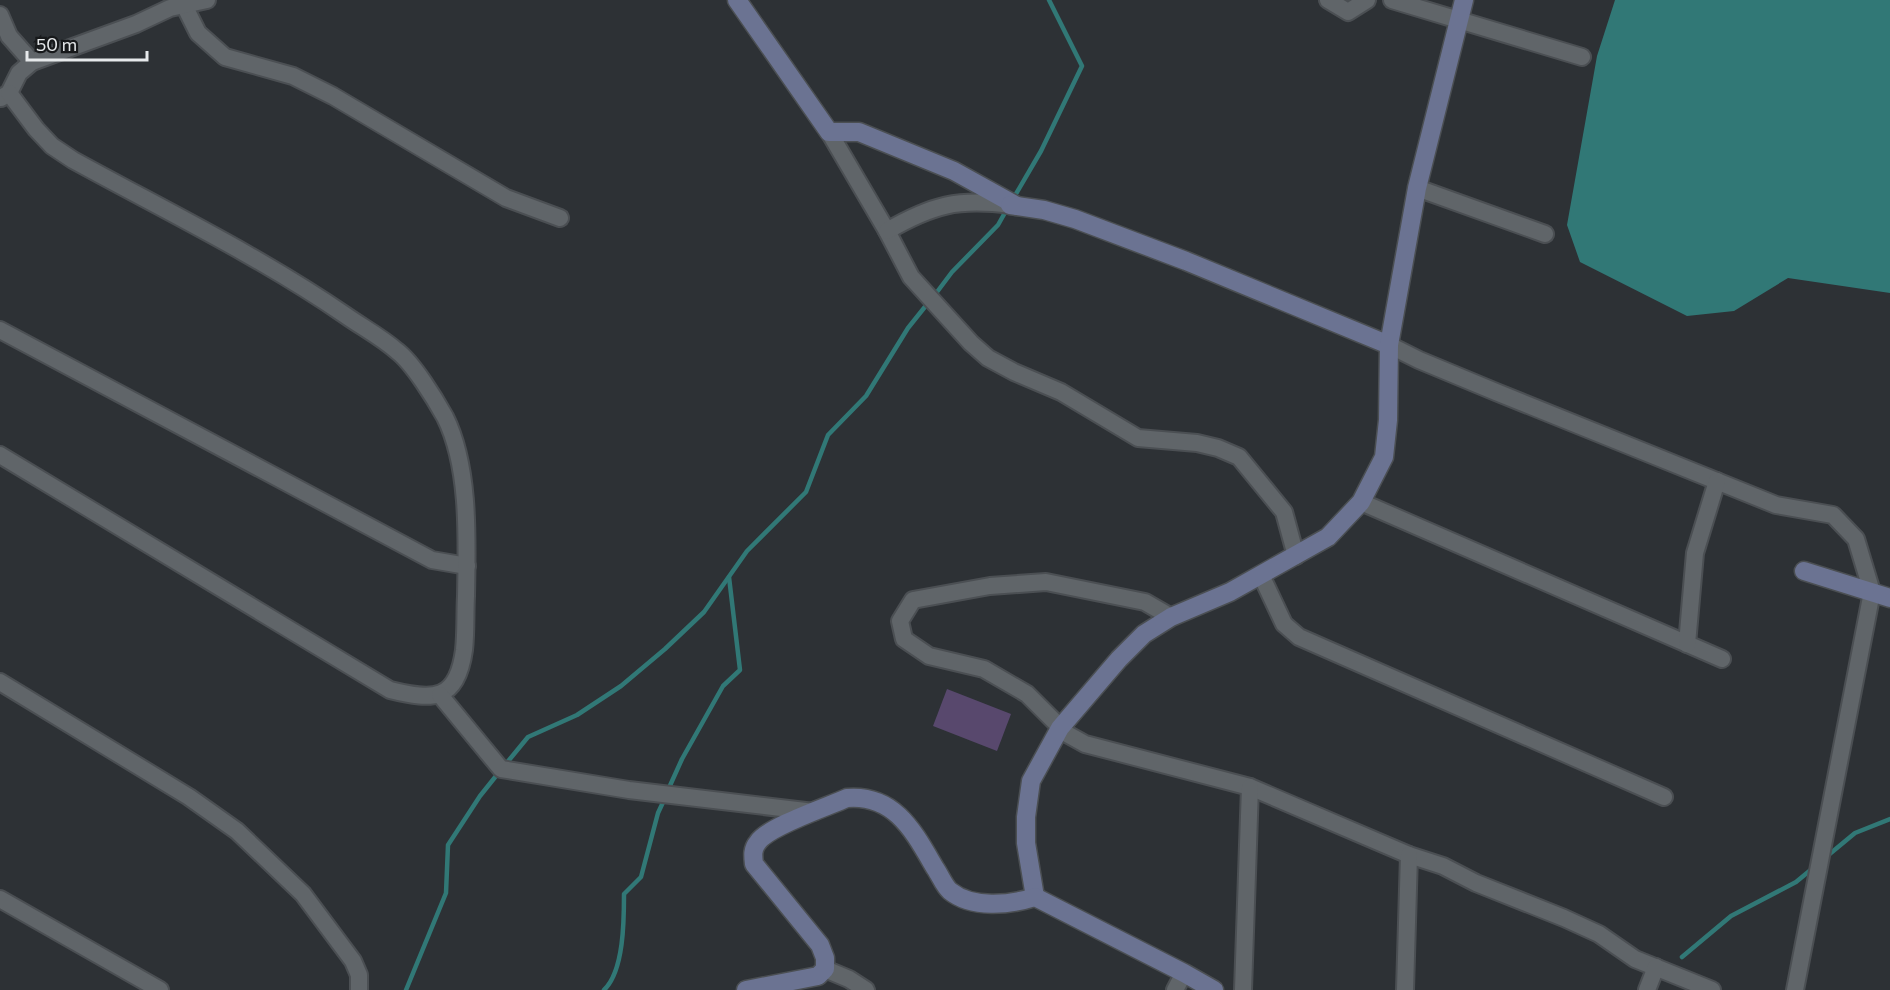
<svg xmlns="http://www.w3.org/2000/svg" width="1890" height="990" viewBox="0 0 1890 990" font-family="Commissioner,sans-serif">
<style>
.green{fill:#58486d}
.water{fill:#317876}
.lines{fill:none;stroke-linecap:round;stroke-linejoin:round}
.stream{stroke:#317876;stroke-width:4.5}
.street-casing{stroke:#4b4f53;stroke-width:20}
.secondary-casing{stroke:#4b4f53;stroke-width:21}
.street{stroke:#606569;stroke-width:16}
.secondary{stroke:#6b7392;stroke-width:18}
</style>
<rect width="100%" height="100%" fill="#2d3135"/>
<path class="green" d="M 947,689 L 1011,714 L 997,751 L 933,726 Z"/>
<path class="water" d="M 1615,0 L 1890,0 L 1890,293 L 1788,278 L 1734,311 L 1687,316 L 1580,262 L 1567,225 L 1597,56 Z"/>
<g class="lines">
<g class="stream">
<path d="M 1013,199 L 1041,151 L 1082,66 L 1049,0"/>
<path d="M 934,296 L 952,272 L 998,225 L 1007,209"/>
<path d="M 505,765 L 528,737 L 577,715 L 621,686 L 665,649 L 704,612 L 747,551 L 806,492 L 828,435 L 866,396 L 908,328 L 928,303"/>
<path d="M 668,790 L 682,759 L 723,686 L 740,670 L 729,577"/>
<path d="M 1826,857 L 1855,833 L 1890,819"/>
<path d="M 1682,957 L 1731,916 L 1796,882 L 1813,868"/>
<path d="M 406,990 L 446,893 L 448,845 L 480,796 L 500,771"/>
<path d="M 604,990 C 624,971 624,920 624,894 L 641,877 L 658,813 L 665,798"/>
</g>
<defs>
<g id="street">
<path d="M 1328,0 L 1348,12 L 1367,0"/>
<path d="M 1392,0 L 1582,57"/>
<path d="M 184,5 L 198,33 L 225,57 L 293,76 L 333,96 L 506,198 L 560,218"/>
<path d="M 0,15 L 9,36 L 32,62"/>
<path d="M 1,98 L 9,93 L 19,73 L 32,62 L 136,24 L 170,8 L 207,0"/>
<path d="M 829,132 L 887,231 L 911,277 L 971,343 L 988,358 L 1014,372 L 1061,392 L 1138,438 L 1197,443 L 1218,448 L 1239,457 L 1284,512 L 1296,556"/>
<path d="M 1417,188 L 1545,234"/>
<path d="M 887,231 C 932,205 958,198 1010,205"/>
<path d="M 0,330 L 432,560 L 467,566"/>
<path d="M 1389,345 L 1419,360 L 1496,392 L 1776,505 L 1833,515 L 1856,539 L 1872,592 L 1795,990"/>
<path d="M 0,455 L 390,690 C 434,701 457,701 464,650 C 466,632 465,614 466,596 C 467,540 470,467 445,417 C 435,399 413,363 397,351 C 381,337 362,327 345,315 C 259,256 164,210 73,160 L 52,146 L 36,129 L 9,93"/>
<path d="M 1361,502 L 1722,659"/>
<path d="M 1261,575 L 1284,624 L 1299,637 L 1664,797"/>
<path d="M 1171,617 L 1145,602 L 1046,582 L 990,586 L 913,600 L 900,621 L 904,639 L 929,656 L 984,669 L 1027,694 L 1067,734 L 1085,744 L 1250,787 L 1409,855 L 1443,866 L 1476,883 L 1564,918 L 1599,934 L 1635,959 L 1712,990"/>
<path d="M 1687,644 L 1695,553 L 1717,481"/>
<path d="M 0,682 L 189,797 L 237,831 L 303,894 L 353,961 L 359,975 L 359,990"/>
<path d="M 440,695 L 501,769 L 629,790 L 814,812"/>
<path d="M 0,899 L 160,990"/>
<path d="M 825,969 L 849,979 L 866,990"/>
<path d="M 1175,990 L 1184,973"/>
<path d="M 1243,990 L 1250,787"/>
<path d="M 1405,990 L 1409,855"/>
<path d="M 1647,990 L 1656,967"/>
</g>
<g id="secondary">
<path d="M 737,0 L 829,132 L 859,132 L 954,171 L 1017,206"/>
<path d="M 1010,205 L 1044,210 L 1075,219 L 1186,261 L 1389,345"/>
<path d="M 1804,571 L 1890,598"/>
<path d="M 1035,897 L 1026,843 L 1026,817 L 1031,781 L 1060,728 L 1119,659 L 1144,634 L 1171,617 L 1230,592 L 1328,537 L 1361,502 L 1384,457 L 1388,420 L 1389,345 L 1417,188 L 1464,0"/>
<path d="M 746,990 L 818,976 L 825,969 L 825,958 L 820,945 L 754,864 C 753,856 752,849 758,842 C 769,826 827,807 847,798 C 895,794 914,832 935,868 C 940,875 944,886 950,891 C 972,909 1010,905 1035,897 L 1184,973 L 1214,990"/>
</g>
</defs>
<use href="#street" class="street-casing"/>
<use href="#secondary" class="secondary-casing"/>
<use href="#street" class="street"/>
<use href="#secondary" class="secondary"/>
</g>
<path d="M27 51v9h120v-9" fill="none" stroke="#e6e9eb" stroke-width="3"/>
<text x="36" y="51" font-size="18" fill="#e6e9eb" stroke="#17191b" stroke-width="4.5" paint-order="stroke">50 m</text>
</svg>
